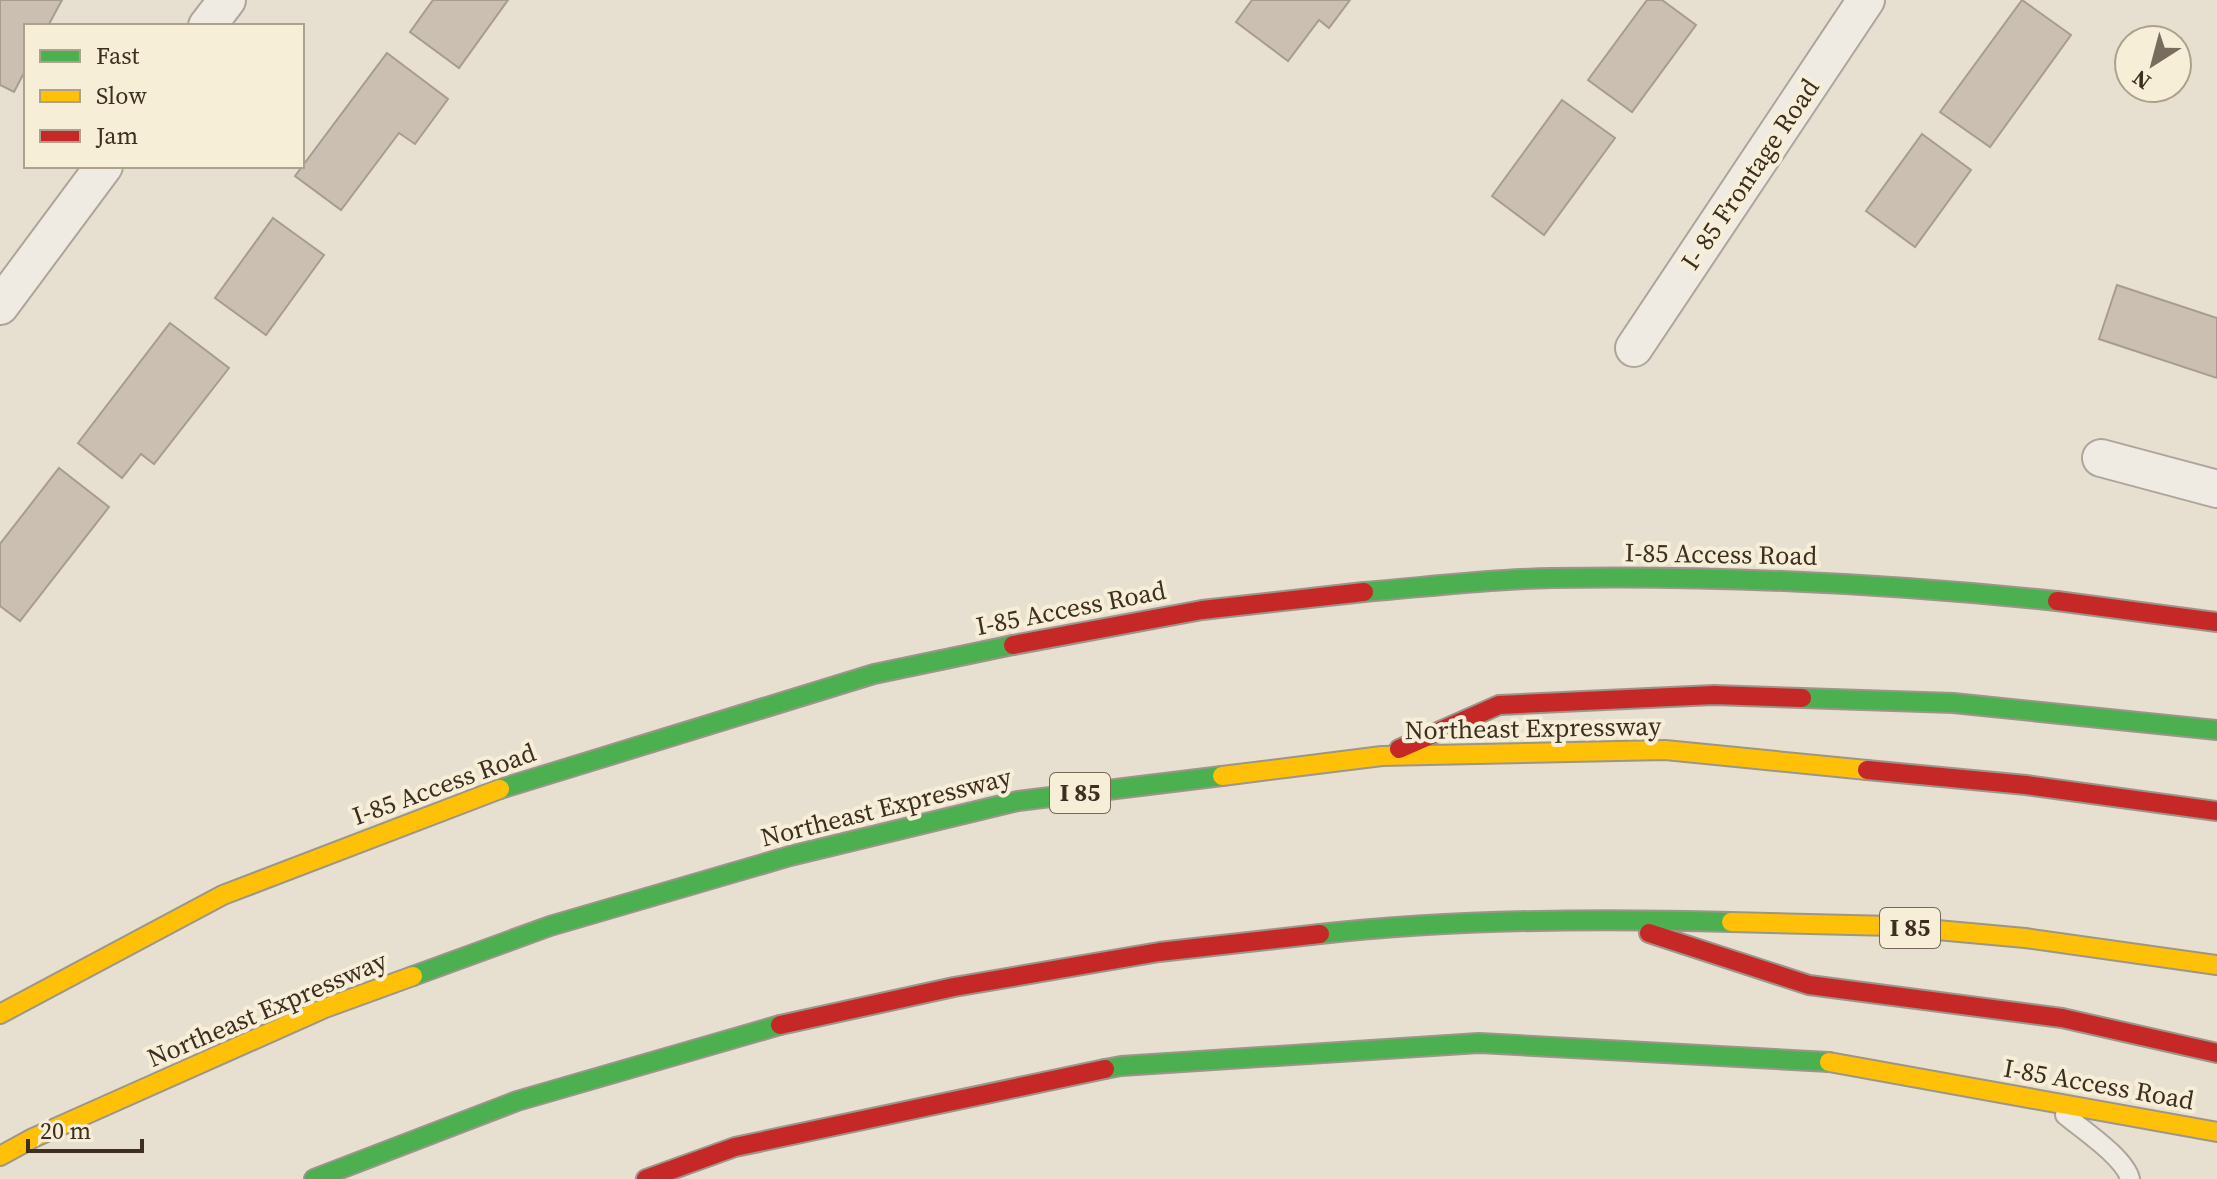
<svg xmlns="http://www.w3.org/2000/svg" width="2217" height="1179" viewBox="0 0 2217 1179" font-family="'Source Serif 4',serif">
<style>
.building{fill:#cbbfb2;stroke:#a89c90;stroke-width:2}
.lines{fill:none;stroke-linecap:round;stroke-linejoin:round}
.lane-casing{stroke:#ada599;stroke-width:22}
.street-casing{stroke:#ada599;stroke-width:40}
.fast-casing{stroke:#9c958a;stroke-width:22}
.slow-casing{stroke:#9c958a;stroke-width:22}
.jam-casing{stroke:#9c958a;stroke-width:22}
.lane{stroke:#efebe3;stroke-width:18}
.street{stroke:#efebe3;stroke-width:36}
.fast{stroke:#4caf50;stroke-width:18}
.slow{stroke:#ffc107;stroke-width:18}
.jam{stroke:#c62828;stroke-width:18}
.labels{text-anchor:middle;stroke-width:8;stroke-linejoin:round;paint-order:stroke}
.shield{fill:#f7eed8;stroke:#756857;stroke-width:2}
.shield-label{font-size:24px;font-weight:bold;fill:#3d2e20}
.street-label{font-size:26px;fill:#3d2e20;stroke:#f7eed8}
</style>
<rect width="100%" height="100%" fill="#e7e0d1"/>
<g class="building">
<path d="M 0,0 L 62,0 L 48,26 L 26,26 L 26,69 L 14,92 L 0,85 Z"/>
<path d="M 433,0 L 508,0 L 459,68 L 410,32 Z"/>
<path d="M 1252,0 L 1350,0 L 1329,28 L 1319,20 L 1288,61 L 1236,22 Z"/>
<path d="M 1647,0 L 1662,0 L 1696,25 L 1632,112 L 1588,80 Z"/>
<path d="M 2022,0 L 2071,35 L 1990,147 L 1940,112 Z"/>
<path d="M 387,53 L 448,99 L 415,144 L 399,133 L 341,210 L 295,176 Z"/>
<path d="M 1562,100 L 1615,138 L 1544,235 L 1492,196 Z"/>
<path d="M 1922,134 L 1971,170 L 1915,247 L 1866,211 Z"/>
<path d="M 273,218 L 324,255 L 266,335 L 215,298 Z"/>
<path d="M 2117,285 L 2217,318 L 2217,378 L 2099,339 Z"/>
<path d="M 170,323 L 229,368 L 154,464 L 141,454 L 122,478 L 78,443 Z"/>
<path d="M 59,468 L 109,507 L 20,621 L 0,606 L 0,544 Z"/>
</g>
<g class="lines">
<defs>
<path id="lane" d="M 2065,1115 C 2083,1130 2125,1158 2130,1179"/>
<g id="street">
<path d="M 207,26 L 227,0"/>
<path d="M 0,306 L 104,166"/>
<path d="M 1634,348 L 1866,0"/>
<path d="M 2101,458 L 2217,489"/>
</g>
<g id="fast">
<path d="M 1364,592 C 1426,587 1489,579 1552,578 C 1721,575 1889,584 2057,601"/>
<path d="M 1802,698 L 1953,703 L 2217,730"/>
<path d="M 500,789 L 874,674 L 1013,645"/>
<path d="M 1320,934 C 1457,919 1594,918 1731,922"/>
<path d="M 413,976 L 550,926 L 790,856 L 1018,801 L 1222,776"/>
<path d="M 1105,1069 L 1121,1066 L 1479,1043 L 1829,1062"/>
<path d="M 314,1179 L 517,1101 L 780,1025"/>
</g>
<g id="slow">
<path d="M 1222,776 L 1382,756 L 1665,750 L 1867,770"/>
<path d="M 1731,922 L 1893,926 L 2025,938 L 2217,965"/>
<path d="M 0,1014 L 223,895 L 500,789"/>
<path d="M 1829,1062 L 2217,1132"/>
<path d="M 0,1156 L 33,1138 L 325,1008 L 413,976"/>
</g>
<g id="jam">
<path d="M 2057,601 L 2217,622"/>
<path d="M 1013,645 L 1202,610 L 1364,592"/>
<path d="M 1399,749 L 1499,705 L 1714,695 L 1802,698"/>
<path d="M 1867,770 L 2026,785 L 2217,811"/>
<path d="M 1649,933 L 1809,985 L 2062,1018 L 2217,1053"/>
<path d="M 780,1025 L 954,987 L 1159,952 L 1320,934"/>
<path d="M 646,1179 L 735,1147 L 1105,1069"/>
</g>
</defs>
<use href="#lane" class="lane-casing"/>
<use href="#street" class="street-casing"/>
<use href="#fast" class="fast-casing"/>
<use href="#slow" class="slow-casing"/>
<use href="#jam" class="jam-casing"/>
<use href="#lane" class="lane"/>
<use href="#street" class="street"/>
<use href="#fast" class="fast"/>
<use href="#slow" class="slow"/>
<use href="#jam" class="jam"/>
</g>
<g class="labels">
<g class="shield">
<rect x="1050" y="773" width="60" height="40" rx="6"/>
<rect x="1880" y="908" width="60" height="40" rx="6"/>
</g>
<g class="shield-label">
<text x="1080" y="801">I 85</text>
<text x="1910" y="936">I 85</text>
</g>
<g class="street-label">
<text transform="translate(1750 174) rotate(-56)" y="9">I- 85 Frontage Road</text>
<text transform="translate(1721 554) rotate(1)" y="9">I-85 Access Road</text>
<text transform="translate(1071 608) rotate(-11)" y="9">I-85 Access Road</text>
<text transform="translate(1533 728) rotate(-1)" y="9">Northeast Expressway</text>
<text transform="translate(444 784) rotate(-20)" y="9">I-85 Access Road</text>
<text transform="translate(886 807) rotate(-14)" y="9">Northeast Expressway</text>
<text transform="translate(267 1009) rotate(-23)" y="9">Northeast Expressway</text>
<text transform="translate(2099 1084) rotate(10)" y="9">I-85 Access Road</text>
</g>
</g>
<rect x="24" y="24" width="280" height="144" fill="#f7eed8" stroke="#ada18e" stroke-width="2"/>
<rect x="40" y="50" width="40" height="12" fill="#4caf50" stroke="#ada18e" stroke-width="2"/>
<text x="96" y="64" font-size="24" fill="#3d2e20">Fast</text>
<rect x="40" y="90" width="40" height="12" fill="#ffc107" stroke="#ada18e" stroke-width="2"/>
<text x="96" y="104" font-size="24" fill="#3d2e20">Slow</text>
<rect x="40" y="130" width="40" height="12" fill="#c62828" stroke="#ada18e" stroke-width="2"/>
<text x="96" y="144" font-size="24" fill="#3d2e20">Jam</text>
<g transform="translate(2153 64) rotate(216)"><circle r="38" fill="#f7eed8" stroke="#ada18e" stroke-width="2"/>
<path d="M0-6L14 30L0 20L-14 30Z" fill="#786c5e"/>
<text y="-12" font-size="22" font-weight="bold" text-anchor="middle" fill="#3d2e20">N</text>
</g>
<path d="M28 1139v12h114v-12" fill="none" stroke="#3d2e20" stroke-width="4"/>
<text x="40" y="1139" font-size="24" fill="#3d2e20" stroke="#f7eed8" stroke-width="6" paint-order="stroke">20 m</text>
</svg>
